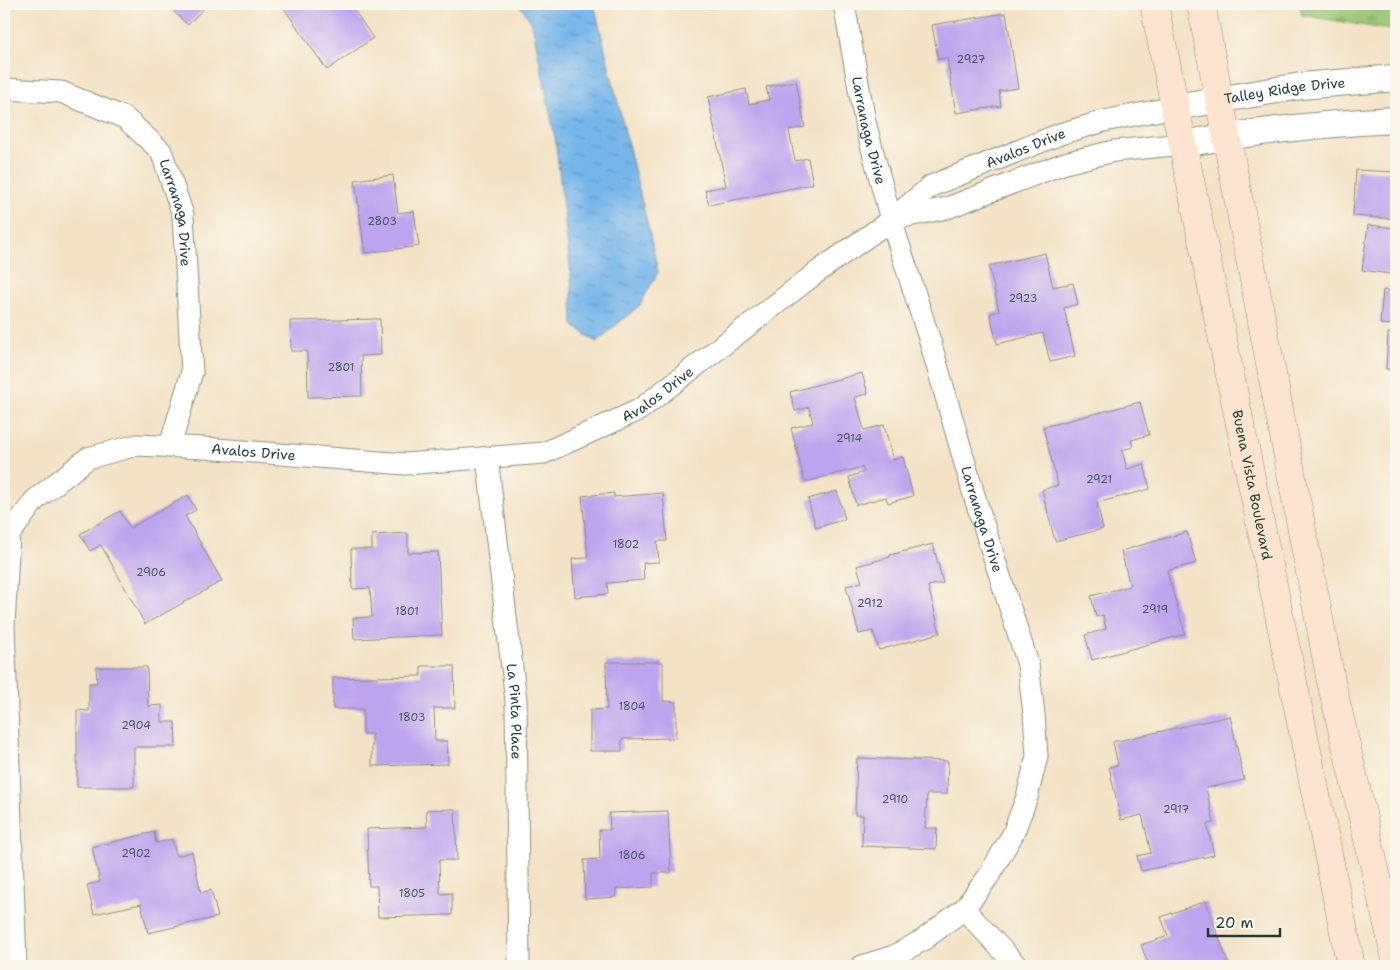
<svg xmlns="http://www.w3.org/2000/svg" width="1400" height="970" viewBox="0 0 1400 970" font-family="'Shantell Sans',sans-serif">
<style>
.grass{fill:url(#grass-tufts);stroke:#5d8254}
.water{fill:url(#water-ripples);stroke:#4a798f}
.building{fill:#bda4ee}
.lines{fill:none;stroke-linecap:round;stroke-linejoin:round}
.minor-casing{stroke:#89907c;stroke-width:23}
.tertiary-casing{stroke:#89907c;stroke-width:28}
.secondary-casing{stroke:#89907c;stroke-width:29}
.minor{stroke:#fff;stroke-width:21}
.tertiary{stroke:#fff;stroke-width:26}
.secondary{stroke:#fde4d1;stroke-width:28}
.labels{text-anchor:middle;stroke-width:4.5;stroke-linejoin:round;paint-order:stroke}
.number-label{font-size:11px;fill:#465762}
.street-label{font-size:14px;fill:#1f3d34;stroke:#fbf7ec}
</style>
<defs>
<pattern id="grass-tufts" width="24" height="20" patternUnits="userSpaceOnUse" patternTransform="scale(1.25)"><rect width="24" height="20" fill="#9bc875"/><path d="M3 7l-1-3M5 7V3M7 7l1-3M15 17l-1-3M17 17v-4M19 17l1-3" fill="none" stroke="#7ea461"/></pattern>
<pattern id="water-ripples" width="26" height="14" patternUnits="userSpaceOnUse" patternTransform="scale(1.25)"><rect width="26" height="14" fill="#76b5ea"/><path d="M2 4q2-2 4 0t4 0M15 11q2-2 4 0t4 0" fill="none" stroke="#6094be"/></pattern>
</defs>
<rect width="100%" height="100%" fill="#fbf7ec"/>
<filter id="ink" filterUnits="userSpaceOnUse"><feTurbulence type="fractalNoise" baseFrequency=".02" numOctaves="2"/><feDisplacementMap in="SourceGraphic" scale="10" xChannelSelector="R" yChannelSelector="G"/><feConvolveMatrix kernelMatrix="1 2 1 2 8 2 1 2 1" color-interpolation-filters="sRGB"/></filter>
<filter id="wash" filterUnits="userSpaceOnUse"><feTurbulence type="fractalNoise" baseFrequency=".0096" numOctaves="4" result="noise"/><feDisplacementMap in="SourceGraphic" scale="20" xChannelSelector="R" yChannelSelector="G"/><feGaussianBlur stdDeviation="1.12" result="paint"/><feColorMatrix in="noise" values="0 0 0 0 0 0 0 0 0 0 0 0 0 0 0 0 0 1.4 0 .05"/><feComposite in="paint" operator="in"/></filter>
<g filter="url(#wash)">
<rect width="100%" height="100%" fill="#f3e2c5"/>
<path class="grass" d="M 1299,4 L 1396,4 L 1396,31 L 1302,15 Z"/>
<path class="water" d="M 519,4 L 594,4 L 651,239 L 658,272 L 640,305 L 596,342 L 573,325 L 571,275 L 555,137 L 532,23 Z"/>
<g id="blocks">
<g class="building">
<path d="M 166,4 L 208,4 L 188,25 Z"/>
<path d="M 281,4 L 350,4 L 373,38 L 327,70 Z"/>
<path d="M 708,4 L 758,4 L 758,5 L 708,8 Z"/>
<path d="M 1006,13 L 1018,88 L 999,91 L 1001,106 L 956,113 L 947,58 L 938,59 L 932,25 Z"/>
<path d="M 796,81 L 805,127 L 789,130 L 795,161 L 808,158 L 813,184 L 709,205 L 705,190 L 726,186 L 708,97 L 746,89 L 749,104 L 769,100 L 766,87 Z"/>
<path d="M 1356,170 L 1396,172 L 1396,219 L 1353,216 Z"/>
<path d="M 393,175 L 398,213 L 414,211 L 419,246 L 365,253 L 355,180 Z"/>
<path d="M 1368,225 L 1396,228 L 1396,275 L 1362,270 Z"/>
<path d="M 1045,253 L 1053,287 L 1073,283 L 1078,304 L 1064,308 L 1075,356 L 1050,362 L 1043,333 L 997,344 L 990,314 L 999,311 L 989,266 Z"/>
<path d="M 1383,290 L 1396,291 L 1396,325 L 1380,324 Z"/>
<path d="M 380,319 L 381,355 L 361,356 L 362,396 L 308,397 L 307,351 L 291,351 L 290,321 Z"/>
<path d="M 1388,333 L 1396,333 L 1396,370 L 1386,369 Z"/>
<path d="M 862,373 L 868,394 L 855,397 L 864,430 L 884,425 L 893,460 L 903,457 L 913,496 L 888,503 L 886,497 L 856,505 L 849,477 L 864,472 L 862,467 L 805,482 L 791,428 L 813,423 L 809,407 L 795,411 L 790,392 Z"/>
<path d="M 1140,402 L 1149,435 L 1131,440 L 1133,447 L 1122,450 L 1127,469 L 1144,464 L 1150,489 L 1097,503 L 1103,529 L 1055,541 L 1042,490 L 1058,485 L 1043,427 Z"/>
<path d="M 837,491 L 845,519 L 816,528 L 808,499 Z"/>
<path d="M 614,493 L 614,497 L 663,493 L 667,541 L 657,541 L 659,562 L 643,563 L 644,580 L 607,583 L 608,594 L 575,597 L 572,559 L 588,558 L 582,496 Z"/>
<path d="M 188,495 L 196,510 L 185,516 L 222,581 L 145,624 L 101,545 L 90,551 L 80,534 L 120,511 L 130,528 Z"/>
<path d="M 1187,532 L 1196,563 L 1167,571 L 1185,634 L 1092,660 L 1085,635 L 1106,629 L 1103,615 L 1096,617 L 1091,596 L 1130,586 L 1121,551 Z"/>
<path d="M 408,533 L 408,553 L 438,552 L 442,635 L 354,639 L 353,618 L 372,617 L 370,588 L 352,589 L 351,549 L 372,549 L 372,535 Z"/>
<path d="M 933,544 L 943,583 L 928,586 L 940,633 L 879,650 L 873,631 L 859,634 L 846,586 L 862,582 L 857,566 L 890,557 L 890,555 Z"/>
<path d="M 606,662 L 663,662 L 663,701 L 676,702 L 676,738 L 622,739 L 622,751 L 590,751 L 590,710 L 607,709 Z"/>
<path d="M 421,666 L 454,666 L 455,708 L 434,708 L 435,741 L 447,741 L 448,764 L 372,766 L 372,734 L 363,734 L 363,709 L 333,709 L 333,678 L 421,676 Z"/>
<path d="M 96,667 L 147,667 L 148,706 L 162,705 L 162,722 L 175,722 L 176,747 L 134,747 L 134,787 L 77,787 L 77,710 L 89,711 L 89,683 L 97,683 Z"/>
<path d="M 1230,716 L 1244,780 L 1206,788 L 1214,823 L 1207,824 L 1214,855 L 1141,871 L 1137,856 L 1151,853 L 1142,815 L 1121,820 L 1109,767 L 1118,765 L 1113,742 Z"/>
<path d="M 857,758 L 948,761 L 947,794 L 927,794 L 925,828 L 937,828 L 936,849 L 862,846 L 863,815 L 855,815 Z"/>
<path d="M 455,809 L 457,860 L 439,860 L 440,894 L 452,893 L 452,915 L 378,917 L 377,886 L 369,886 L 367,829 L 427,827 L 426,810 Z"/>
<path d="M 668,811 L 671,873 L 653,873 L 653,887 L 616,889 L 616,897 L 585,899 L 584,860 L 600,859 L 599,830 L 610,830 L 609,813 Z"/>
<path d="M 154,832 L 156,843 L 172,839 L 176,856 L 192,852 L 201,893 L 211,890 L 218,917 L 148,933 L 141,904 L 94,914 L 87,885 L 100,882 L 92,847 Z"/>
<path d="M 1206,901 L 1229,966 L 1149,966 L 1141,945 L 1168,936 L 1161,917 Z"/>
</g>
</g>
</g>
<g filter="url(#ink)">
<use href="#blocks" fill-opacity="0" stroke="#89907c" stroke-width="1"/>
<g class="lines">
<defs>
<g id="minor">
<path id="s1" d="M 844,4 L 865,122 L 891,220 L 930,341 L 974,495 L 1028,664 L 1034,714 L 1037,756 L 1027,797 L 1013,834 L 988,877 L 964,909 L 923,940 L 894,956 L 862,966"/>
<path id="s2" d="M 4,89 L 61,92 L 125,118 L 161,151 L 183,215 L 192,372 L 172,439 L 168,447"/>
<path d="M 894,219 L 947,208 L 1065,163 L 1114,151 L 1183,144"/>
<path id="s3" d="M 487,457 L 516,701 L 519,966"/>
<path d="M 964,909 L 1017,966"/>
<path id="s4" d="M 16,966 L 4,626 L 9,535 L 35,500 L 88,458 L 137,445 L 204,448 L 405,464 L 544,453 L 639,410 L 820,270 L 891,220 L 931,186 L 1060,134 L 1104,121 L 1175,107"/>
</g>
<g id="tertiary">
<path id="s5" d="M 1175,107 L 1301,86 L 1396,78"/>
<path d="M 1183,144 C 1253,132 1325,123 1396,120"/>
</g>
<g id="secondary">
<path id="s6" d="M 1154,4 L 1351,966"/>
<path d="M 1201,4 L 1331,681 L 1396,959"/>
</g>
</defs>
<use href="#minor" class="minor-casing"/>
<use href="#tertiary" class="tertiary-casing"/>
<use href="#secondary" class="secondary-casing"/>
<use href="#minor" class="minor"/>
<use href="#tertiary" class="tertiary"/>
<use href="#secondary" class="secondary"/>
</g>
</g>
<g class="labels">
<g class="number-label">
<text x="971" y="63">2927</text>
<text x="382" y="225">2803</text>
<text x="1023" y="302">2923</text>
<text x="341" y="371">2801</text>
<text x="849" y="442">2914</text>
<text x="1099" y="483">2921</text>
<text x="626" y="548">1802</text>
<text x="151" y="576">2906</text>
<text x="870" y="607">2912</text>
<text x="1155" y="613">2919</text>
<text x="407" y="615">1801</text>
<text x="632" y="710">1804</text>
<text x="412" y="721">1803</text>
<text x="136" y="729">2904</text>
<text x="895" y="803">2910</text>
<text x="1176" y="813">2917</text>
<text x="136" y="857">2902</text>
<text x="632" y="859">1806</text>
<text x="412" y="897">1805</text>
</g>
<g class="street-label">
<text dy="5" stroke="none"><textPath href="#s5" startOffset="111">Talley Ridge Drive</textPath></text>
<text dy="5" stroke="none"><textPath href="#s1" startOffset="129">Larranaga Drive</textPath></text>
<text dy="5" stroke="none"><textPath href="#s4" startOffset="1576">Avalos Drive</textPath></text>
<text dy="5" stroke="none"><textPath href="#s2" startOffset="239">Larranaga Drive</textPath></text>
<text dy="5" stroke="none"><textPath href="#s4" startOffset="1130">Avalos Drive</textPath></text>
<text dy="5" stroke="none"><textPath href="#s4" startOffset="710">Avalos Drive</textPath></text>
<text dy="5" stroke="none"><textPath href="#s6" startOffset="491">Buena Vista Boulevard</textPath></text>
<text dy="5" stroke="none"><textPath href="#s1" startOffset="534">Larranaga Drive</textPath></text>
<text dy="5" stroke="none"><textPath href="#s3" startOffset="256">La Pinta Place</textPath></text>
</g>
</g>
<rect width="1400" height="970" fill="none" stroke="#fbf7ec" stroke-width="20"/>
<path d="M1208 928v8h72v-8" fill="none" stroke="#1f3d34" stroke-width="2.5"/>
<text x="1215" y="928" font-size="15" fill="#1f3d34" stroke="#fbf7ec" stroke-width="4" paint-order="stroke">20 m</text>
</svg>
